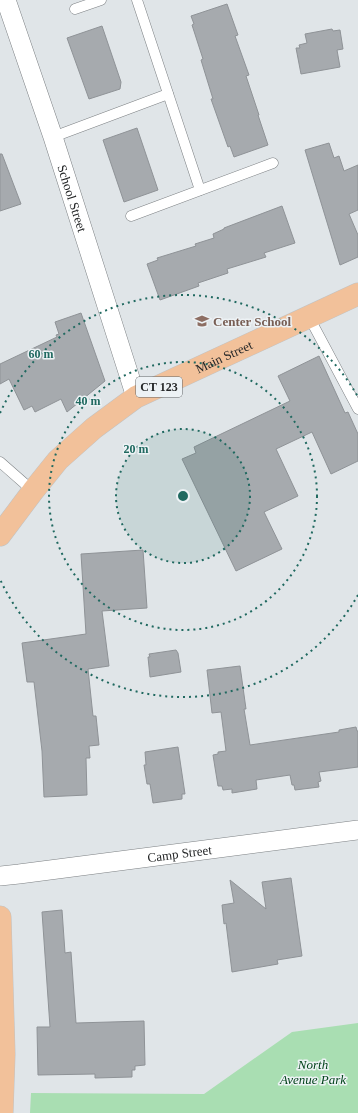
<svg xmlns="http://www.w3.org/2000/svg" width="358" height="1113" viewBox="0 0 358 1113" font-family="Georgia,serif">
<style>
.green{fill:#a9deb2}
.building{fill:#a6aaae;stroke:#8f9397}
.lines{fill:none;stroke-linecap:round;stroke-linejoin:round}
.service-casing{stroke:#7d8184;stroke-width:11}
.minor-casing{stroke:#7d8184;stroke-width:20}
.primary-casing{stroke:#c2c3c3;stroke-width:23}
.service{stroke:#fff;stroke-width:10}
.minor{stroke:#fff;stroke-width:19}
.primary{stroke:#f2c19a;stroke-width:22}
.ring{fill:none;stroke:#206960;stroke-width:2;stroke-dasharray:2 4}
.labels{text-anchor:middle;stroke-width:3;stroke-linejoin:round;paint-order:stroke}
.shield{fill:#edf2f5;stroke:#616466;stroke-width:1}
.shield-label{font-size:12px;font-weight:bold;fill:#252728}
.street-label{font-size:13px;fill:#252728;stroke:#edf2f5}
.education-label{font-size:13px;font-weight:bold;fill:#785e54;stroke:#edf2f5;text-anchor:start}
.park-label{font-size:13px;font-style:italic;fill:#02431a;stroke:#edf2f5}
.centre{fill:#206960;stroke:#edf2f5;stroke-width:2}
.ring-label{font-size:12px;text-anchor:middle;font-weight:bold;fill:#206960;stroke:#edf2f5;stroke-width:3;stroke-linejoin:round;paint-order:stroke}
</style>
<rect width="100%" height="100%" fill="#e0e5e8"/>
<path class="green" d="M 358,1023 L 358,1113 L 30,1113 L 31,1093 L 204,1094 L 292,1032 Z"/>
<g class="building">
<path d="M 227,4 L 238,35 L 235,36 L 249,75 L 246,76 L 259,115 L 258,115 L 268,145 L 234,157 L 230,146 L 228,147 L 211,99 L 213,99 L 201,60 L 203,59 L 192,25 L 194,24 L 191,16 Z"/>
<path d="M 102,26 L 121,82 L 120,89 L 89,99 L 67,38 Z"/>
<path d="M 332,29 L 333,31 L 340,30 L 343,49 L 337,50 L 340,67 L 301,74 L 296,48 L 300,48 L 299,45 L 307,43 L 305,34 Z"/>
<path d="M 137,128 L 158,190 L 124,202 L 103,140 Z"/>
<path d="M 329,143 L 334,158 L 339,156 L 344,171 L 358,165 L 358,210 L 349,214 L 358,235 L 358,257 L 340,265 L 305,150 Z"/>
<path d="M 0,154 L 2,154 L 21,204 L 0,211 Z"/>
<path d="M 282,206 L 295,243 L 264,253 L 266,257 L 227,269 L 228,273 L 198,283 L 199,286 L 160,300 L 147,264 L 158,260 L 157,258 L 196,246 L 195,244 L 214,238 L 213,234 L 224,229 L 224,228 Z"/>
<path d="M 81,313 L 105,381 L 67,412 L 61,399 L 35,412 L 32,406 L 24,410 L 9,379 L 0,384 L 0,364 L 57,337 L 56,335 L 59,334 L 55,322 Z"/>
<path d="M 319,356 L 345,413 L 348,412 L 358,434 L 358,461 L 331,474 L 312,432 L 276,449 L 298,496 L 264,512 L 282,549 L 236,571 L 182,459 L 196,453 L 194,447 L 290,401 L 278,376 Z"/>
<path d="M 143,550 L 147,608 L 102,611 L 109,666 L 88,669 L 93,716 L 96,716 L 99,745 L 89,746 L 90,758 L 86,758 L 87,795 L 44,797 L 42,751 L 34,682 L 27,682 L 22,643 L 86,634 L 81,554 Z"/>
<path d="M 176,650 L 178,653 L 181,672 L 150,677 L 148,657 L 150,657 L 149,654 Z"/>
<path d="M 240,666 L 246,709 L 244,709 L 250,745 L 339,732 L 339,730 L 356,727 L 357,731 L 358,731 L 358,767 L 319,772 L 321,781 L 318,782 L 319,787 L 295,790 L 294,785 L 292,785 L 290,775 L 256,780 L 257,789 L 232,793 L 232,789 L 223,790 L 222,786 L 218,786 L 213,755 L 218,754 L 218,752 L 226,751 L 221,712 L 212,713 L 207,670 Z"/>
<path d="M 178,747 L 185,794 L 182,794 L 182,799 L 153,803 L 150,784 L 147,784 L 144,765 L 146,765 L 145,752 Z"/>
<path d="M 291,878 L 302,956 L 277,960 L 278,964 L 232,972 L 226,923 L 224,924 L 222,905 L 234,903 L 230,880 L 266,909 L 262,882 Z"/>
<path d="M 62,910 L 65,953 L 71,952 L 76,1023 L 144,1021 L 145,1065 L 135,1066 L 135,1070 L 132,1070 L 132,1077 L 95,1078 L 95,1074 L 38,1075 L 37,1027 L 50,1027 L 42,912 Z"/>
</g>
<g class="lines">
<defs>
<g id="service">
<path d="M 137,0 L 200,190"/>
<path d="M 75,9 L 101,0"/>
<path d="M 53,137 L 168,94"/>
<path d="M 131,216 L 273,163"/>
<path d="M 309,317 L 358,409"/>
<path d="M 0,462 L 33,491"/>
</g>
<g id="minor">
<path id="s1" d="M 6,0 L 53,137 L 136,397"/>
<path id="s2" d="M 0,876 L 19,874 L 358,830"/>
</g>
<g id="primary">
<path id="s3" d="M 0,535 L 33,491 L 58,460 L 94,428 L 136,397 L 358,294"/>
<path d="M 0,917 L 4,1054 L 2,1113"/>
</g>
</defs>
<use href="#service" class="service-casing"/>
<use href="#minor" class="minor-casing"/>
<use href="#primary" class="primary-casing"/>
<use href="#service" class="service"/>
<use href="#minor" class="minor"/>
<use href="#primary" class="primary"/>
</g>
<circle cx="183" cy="496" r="67" fill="#206960" fill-opacity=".12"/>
<g class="ring">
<circle cx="183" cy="496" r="67"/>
<circle cx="183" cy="496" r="134"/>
<path d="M358 595A201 201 0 0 1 0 579M0 413A201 201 0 0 1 358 397"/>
</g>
<defs>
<symbol id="school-bare" viewBox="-9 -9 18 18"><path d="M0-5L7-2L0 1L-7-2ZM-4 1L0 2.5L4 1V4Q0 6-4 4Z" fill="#8d6e63" stroke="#edf2f5" stroke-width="2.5" paint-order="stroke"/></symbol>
</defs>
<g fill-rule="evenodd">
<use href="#school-bare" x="192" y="311" width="20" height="20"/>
</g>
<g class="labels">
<rect class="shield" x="136" y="377" width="46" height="20" rx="3"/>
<g class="shield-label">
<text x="159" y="391">CT 123</text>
</g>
<g class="street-label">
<text dy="5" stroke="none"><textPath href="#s1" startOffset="209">School Street</textPath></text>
<text dy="5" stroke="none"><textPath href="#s3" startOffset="292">Main Street</textPath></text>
<text dy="5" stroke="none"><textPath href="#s2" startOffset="181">Camp Street</textPath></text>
</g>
<g class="education-label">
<text x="213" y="326">Center School</text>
</g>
<g class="park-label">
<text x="313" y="1069">North<tspan x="313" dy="15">Avenue Park</tspan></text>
</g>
</g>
<circle cx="183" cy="496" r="6" class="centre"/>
<g class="ring-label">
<text x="41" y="358">60 m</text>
<text x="88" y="405">40 m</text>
<text x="136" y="453">20 m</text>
</g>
</svg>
